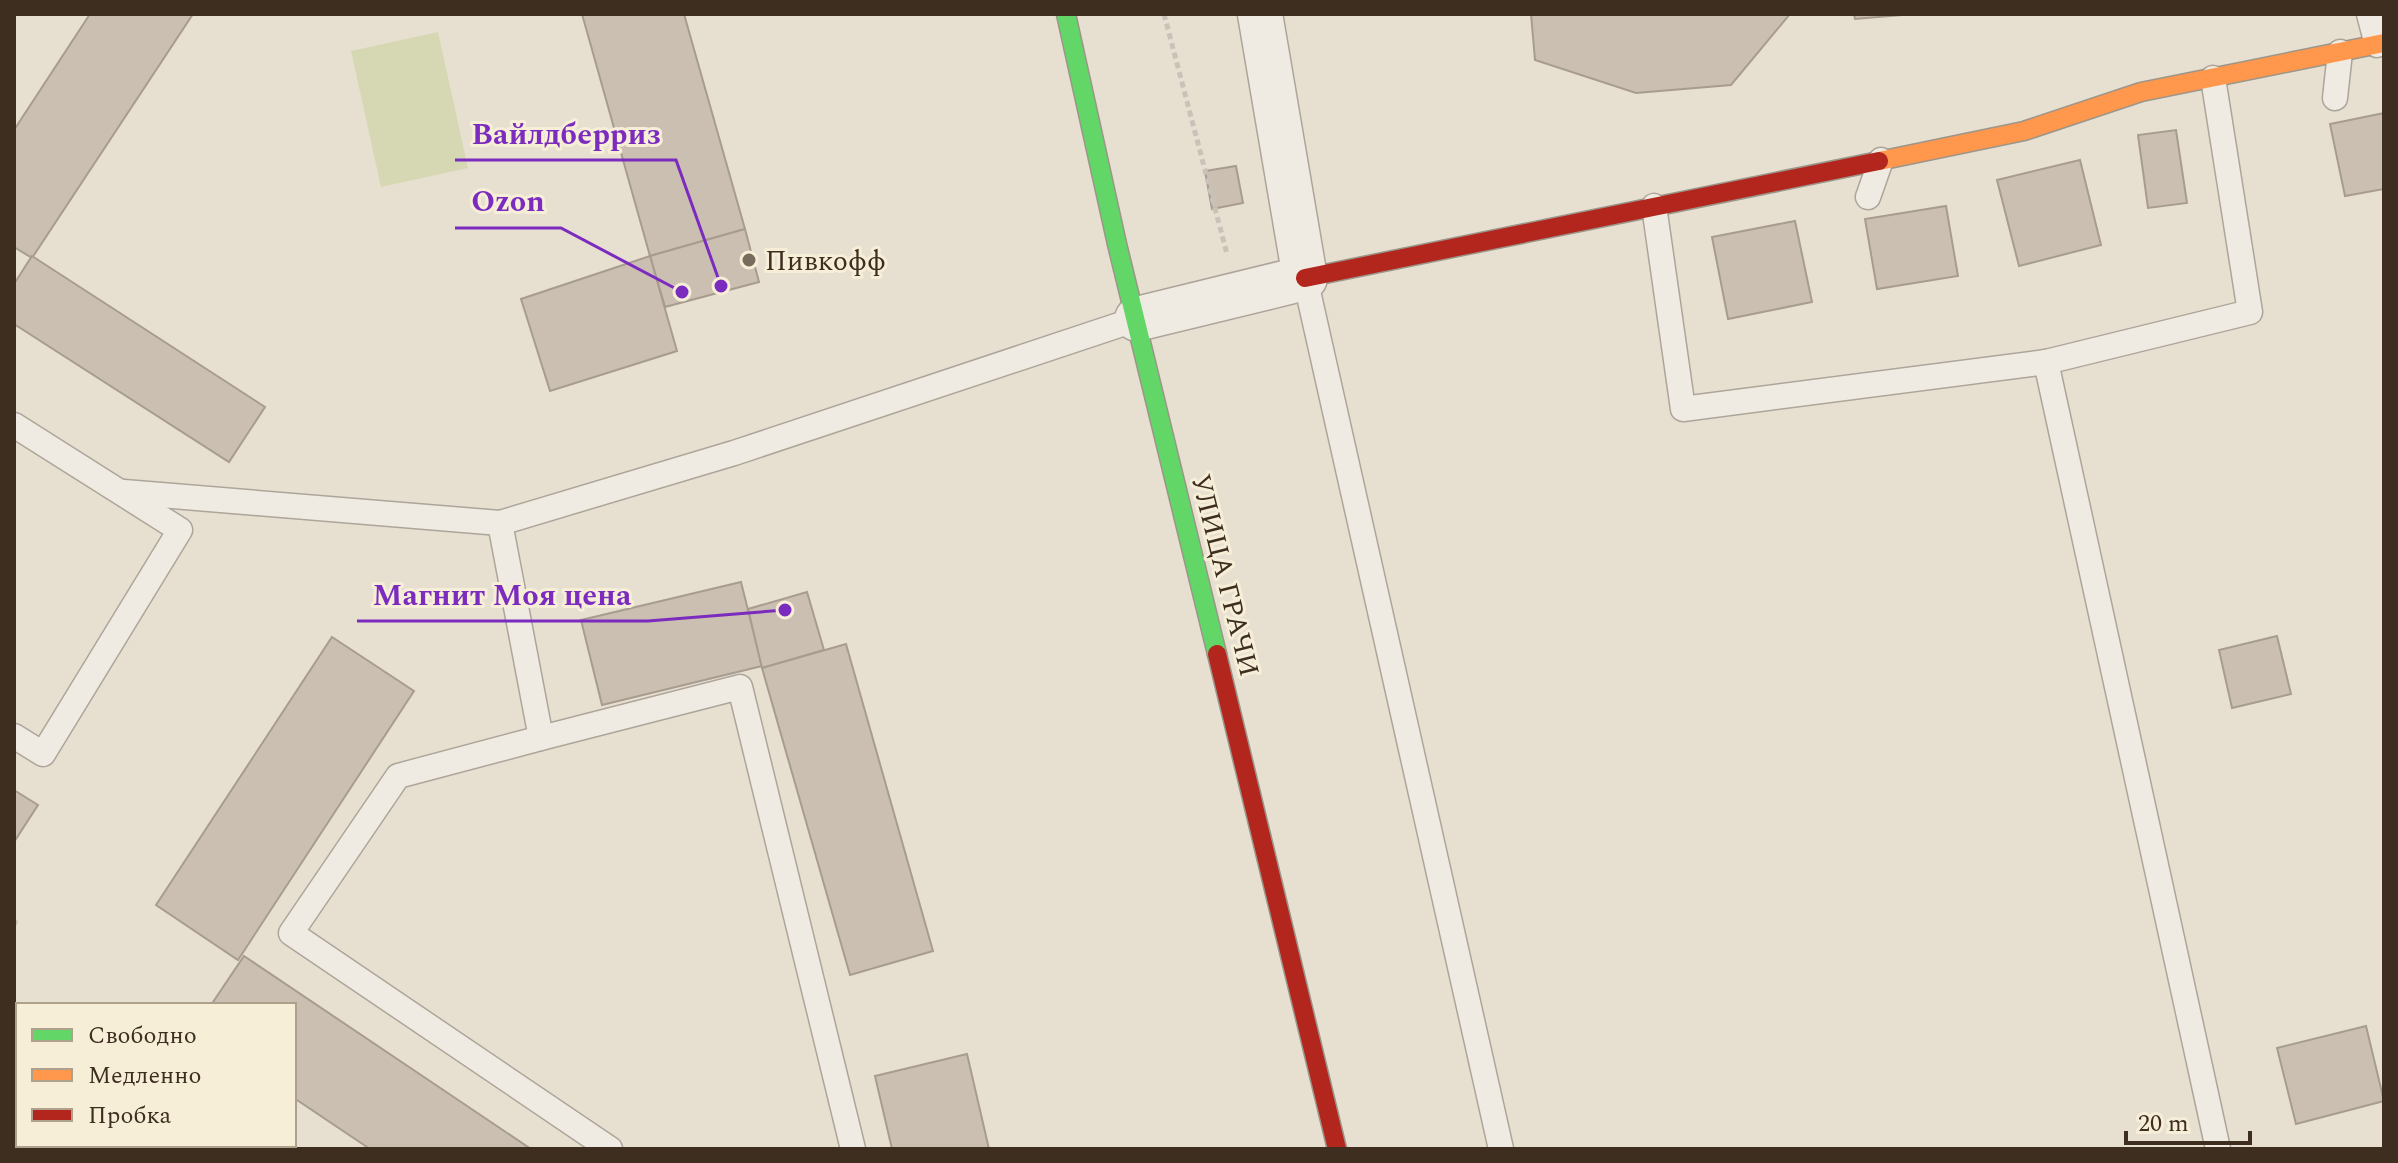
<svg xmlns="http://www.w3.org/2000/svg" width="2398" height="1163" viewBox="0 0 2398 1163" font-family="Spectral,serif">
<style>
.green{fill:#d6d7b3}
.building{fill:#cbbfb2;stroke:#a89c90;stroke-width:2}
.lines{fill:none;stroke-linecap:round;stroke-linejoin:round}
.lane-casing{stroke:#ada599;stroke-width:27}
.street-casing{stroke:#ada599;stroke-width:47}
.fast-casing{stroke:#9c958a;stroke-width:21}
.slow-casing{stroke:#9c958a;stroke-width:21}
.jam-casing{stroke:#9c958a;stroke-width:21}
.path{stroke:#c8c2b9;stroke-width:5;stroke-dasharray:6 4;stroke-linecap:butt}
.lane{stroke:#efebe3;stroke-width:24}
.street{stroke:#efebe3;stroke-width:44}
.fast{stroke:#63d668;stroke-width:18}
.slow{stroke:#ff974d;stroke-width:18}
.jam{stroke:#b3261e;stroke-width:18}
.poi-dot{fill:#786c5e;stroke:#f7eed8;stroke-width:3}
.labels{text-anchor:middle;stroke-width:6;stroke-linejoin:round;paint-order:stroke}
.poi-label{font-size:28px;fill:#3d2e20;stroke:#f7eed8;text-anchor:start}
.street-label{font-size:28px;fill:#3d2e20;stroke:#f7eed8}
.leader{fill:none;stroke:#7b2cbf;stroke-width:3}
.callout-dot{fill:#7b2cbf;stroke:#f7eed8;stroke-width:3}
.callout-label{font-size:30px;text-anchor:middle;font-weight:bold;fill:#7b2cbf;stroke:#f7eed8;stroke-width:6;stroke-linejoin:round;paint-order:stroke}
</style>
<rect width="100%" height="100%" fill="#e7e0d1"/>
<path class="green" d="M 438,32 L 468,168 L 381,187 L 351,51 Z"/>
<g class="building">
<path d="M 90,14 L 193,14 L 32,258 L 14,247 L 14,130 Z"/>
<path d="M 582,14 L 684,14 L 745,229 L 650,256 Z"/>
<path d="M 1531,14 L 1790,14 L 1731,85 L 1636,93 L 1535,60 Z"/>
<path d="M 1854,14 L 1914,14 L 1855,19 Z"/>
<path d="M 2384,113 L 2384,189 L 2345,196 L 2330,124 Z"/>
<path d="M 2176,130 L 2187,203 L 2148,208 L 2138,135 Z"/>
<path d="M 2080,160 L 2101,245 L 2019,266 L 1997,180 Z"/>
<path d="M 1236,166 L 1243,203 L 1212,209 L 1205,171 Z"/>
<path d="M 1946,206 L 1958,276 L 1877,289 L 1865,219 Z"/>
<path d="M 1795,221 L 1812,302 L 1728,319 L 1712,237 Z"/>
<path d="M 745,229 L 759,282 L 665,307 L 650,256 Z"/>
<path d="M 32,256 L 265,407 L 229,462 L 14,324 L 14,284 Z"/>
<path d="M 650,256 L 677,351 L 550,391 L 521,299 Z"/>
<path d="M 741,582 L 762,666 L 602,705 L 581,620 Z"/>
<path d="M 807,592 L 824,650 L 762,668 L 748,609 Z"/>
<path d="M 2277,636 L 2291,694 L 2232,708 L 2219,650 Z"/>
<path d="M 332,637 L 414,691 L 238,960 L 156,905 Z"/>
<path d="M 846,644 L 933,951 L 850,975 L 762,668 Z"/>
<path d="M 14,790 L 38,805 L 14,842 Z"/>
<path d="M 244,956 L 531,1149 L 370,1149 L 294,1098 L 294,1005 L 211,1005 Z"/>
<path d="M 2366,1026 L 2384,1101 L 2296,1124 L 2277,1048 Z"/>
<path d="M 967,1054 L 989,1149 L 892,1149 L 875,1076 Z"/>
</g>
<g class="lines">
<defs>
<g id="lane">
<path d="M 2369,14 L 2377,45"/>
<path d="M 2335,98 L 2340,52"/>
<path d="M 1868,197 L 1881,160"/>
<path d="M 1654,206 L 1683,409 L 2046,362 L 2218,1149"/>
<path d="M 1305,278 L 1501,1149"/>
<path d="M 2046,362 L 2250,312 L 2213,78"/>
<path d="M 14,425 L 180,530 L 43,754 L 14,736"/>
<path d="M 124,492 L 500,523"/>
<path d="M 541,738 L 398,776 L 291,933 L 610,1149"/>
<path d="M 853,1149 L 740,687 L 541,738 L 500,523 L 734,453 L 1137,319"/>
</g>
<path id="street" d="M 1137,319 L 1305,278 L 1260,14"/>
<path id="fast" d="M 1066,14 L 1117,244 L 1217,654"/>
<path id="slow" d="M 1879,161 L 2024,131 L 2141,92 L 2384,43"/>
<g id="jam">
<path d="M 1305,278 L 1879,161"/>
<path d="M 1217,654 L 1337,1149"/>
</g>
</defs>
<use href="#lane" class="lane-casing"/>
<use href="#street" class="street-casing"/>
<use href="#fast" class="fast-casing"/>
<use href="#slow" class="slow-casing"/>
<use href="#jam" class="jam-casing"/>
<g class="path">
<path d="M 1164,14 L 1227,254"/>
<path d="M 14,925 L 16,920"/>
</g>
<use href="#lane" class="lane"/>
<use href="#street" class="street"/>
<use href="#fast" class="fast"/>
<use href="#slow" class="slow"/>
<use href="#jam" class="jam"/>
</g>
<circle class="poi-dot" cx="749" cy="260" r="8"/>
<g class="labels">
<g class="poi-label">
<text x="765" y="270">Пивкофф</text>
</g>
<g class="street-label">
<text transform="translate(1226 575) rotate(76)" y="10">УЛИЦА ГРАЧИ</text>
</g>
</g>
<path class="leader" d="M721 286L676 160H455M682 292L561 228H455M785 610L648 621H357"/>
<g class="callout-dot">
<circle cx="721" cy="286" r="8"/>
<circle cx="682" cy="292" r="8"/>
<circle cx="785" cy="610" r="8"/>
</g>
<g class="callout-label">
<text x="566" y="144">Вайлдберриз</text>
<text x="508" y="211">Ozon</text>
<text x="502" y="605">Магнит Моя цена</text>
</g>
<rect width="2398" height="1163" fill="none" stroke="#3d2e20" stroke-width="32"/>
<rect x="16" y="1003" width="280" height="144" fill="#f7eed8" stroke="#ada18e" stroke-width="2"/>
<rect x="32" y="1029" width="40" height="12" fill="#63d668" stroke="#ada18e" stroke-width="2"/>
<text x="88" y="1043" font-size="24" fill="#3d2e20">Свободно</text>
<rect x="32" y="1069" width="40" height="12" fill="#ff974d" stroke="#ada18e" stroke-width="2"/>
<text x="88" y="1083" font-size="24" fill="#3d2e20">Медленно</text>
<rect x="32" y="1109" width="40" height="12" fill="#b3261e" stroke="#ada18e" stroke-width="2"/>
<text x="88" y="1123" font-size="24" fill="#3d2e20">Пробка</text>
<path d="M2126 1131v12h124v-12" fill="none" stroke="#3d2e20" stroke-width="4"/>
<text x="2138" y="1131" font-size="24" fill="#3d2e20" stroke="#f7eed8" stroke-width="6" paint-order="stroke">20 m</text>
</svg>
